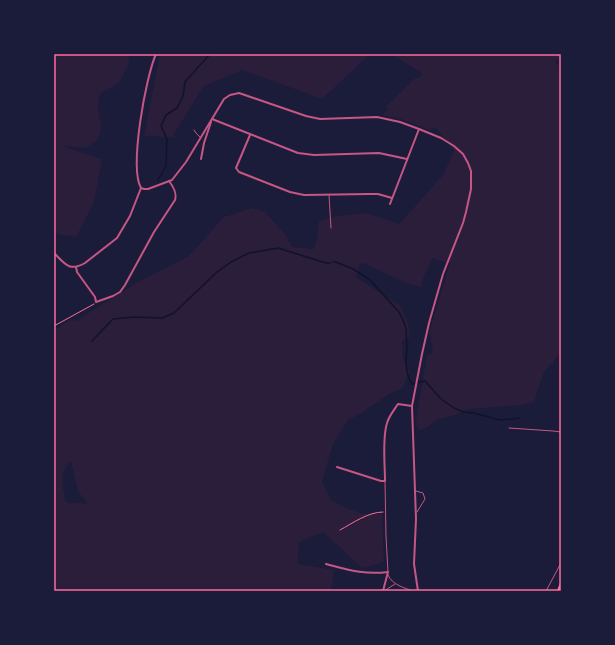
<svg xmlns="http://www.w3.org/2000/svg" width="615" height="645" viewBox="0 0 615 645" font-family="Karla,sans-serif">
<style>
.green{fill:#2a1e3b;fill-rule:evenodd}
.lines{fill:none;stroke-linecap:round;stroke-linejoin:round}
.stream{stroke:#12122b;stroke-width:1.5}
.path{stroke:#ff6b9d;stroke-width:1}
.service{stroke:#c65784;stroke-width:1}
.minor{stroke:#c65784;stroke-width:2}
.tertiary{stroke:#c65784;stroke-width:2}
.secondary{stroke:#ff6b9d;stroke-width:2.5}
.neatline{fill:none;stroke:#ff6b9d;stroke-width:1.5}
</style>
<rect width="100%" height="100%" fill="#1b1b3a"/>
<g class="green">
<path d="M 54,54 L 130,54 L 128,57 L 130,61 L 119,83 L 102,92 L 99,98 L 98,108 L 101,127 L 100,134 L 95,142 L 85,148 L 62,146 L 102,159 L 94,202 L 76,237 L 57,234 L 54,229 Z"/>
<path d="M 160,54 L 370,54 L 322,99 L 242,70 L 204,86 L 172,137 L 144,136 Z"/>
<path d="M 392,54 L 561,54 L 561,57 L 555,61 L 557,65 L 560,64 L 561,66 L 561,330 L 560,334 L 561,353 L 544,372 L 534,402 L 521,405 L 469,409 L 452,416 L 436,420 L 428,427 L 420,430 L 417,427 L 416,419 L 427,355 L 433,354 L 431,339 L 429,333 L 450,263 L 444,262 L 433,258 L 424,276 L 421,287 L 406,283 L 363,263 L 360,264 L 356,277 L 401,306 L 408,324 L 410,337 L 402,341 L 403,359 L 409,372 L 403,388 L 389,394 L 360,414 L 348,420 L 334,442 L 326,467 L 322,482 L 331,500 L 346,508 L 363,514 L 382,514 L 384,561 L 379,564 L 362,568 L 323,532 L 299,542 L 298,564 L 334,570 L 331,591 L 54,591 L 54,331 L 66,322 L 72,320 L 76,321 L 138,282 L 189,256 L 224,217 L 252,208 L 265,212 L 286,235 L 292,247 L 314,249 L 317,238 L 319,221 L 337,216 L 367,213 L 399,224 L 443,175 L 454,151 L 435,127 L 429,130 L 401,119 L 382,115 L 388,110 L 386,107 L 414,79 L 416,78 L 419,78 L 423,74 ZM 71,461 L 78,491 L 86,502 L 86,504 L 82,503 L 69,503 L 65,500 C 63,483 58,475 71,461 Z"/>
</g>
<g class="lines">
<g class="stream">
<path d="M 158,180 L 166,166 L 167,139 L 161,126 L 166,115 L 177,108 L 183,96 L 185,82 L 210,54"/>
<path d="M 333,262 L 336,262 L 353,269 L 370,280 L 399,312 L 403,320 L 406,328 L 407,350 C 405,360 406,376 412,384 L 425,381 L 441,399 L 454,408 L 464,412 L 474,413 L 500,420 L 520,418"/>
<path d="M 92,341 L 113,319 L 134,317 L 162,318 L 174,313 L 217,272 L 231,262 L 249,253 L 278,248 L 326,263 L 330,263"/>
</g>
<g class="path">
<path d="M 54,326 L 94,304"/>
<path d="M 340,530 C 353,523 368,512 383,512"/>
</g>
<g class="service">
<path d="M 194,130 L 196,133 L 200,137"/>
<path d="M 329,195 L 331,228"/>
<path d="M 509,428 L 553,431 L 561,432"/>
<path d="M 385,481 L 386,536 L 388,572"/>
<path d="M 416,491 L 423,493 L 425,499 L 417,512"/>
<path d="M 388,575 C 392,585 405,588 413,591"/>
<path d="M 384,591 L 395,584"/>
<path d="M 546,591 L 561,563"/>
</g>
<g class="minor">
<path d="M 212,119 L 298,153 L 314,155 L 379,153 L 407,159"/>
<path d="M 250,135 L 236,168 L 239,172 L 290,192 L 304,195 L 369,194 L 378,194 L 392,198"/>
<path d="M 201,159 L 204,143 L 211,122"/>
<path d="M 390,204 L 419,129"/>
<path d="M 76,267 L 77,272 L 95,297 L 96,302 L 113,296 L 120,292 L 125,285 L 154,232 L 175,200 C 177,194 173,186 169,181"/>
<path d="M 337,467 L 381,481 L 385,481 C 385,464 382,439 387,423 C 389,416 394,410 398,404 L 412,406"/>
<path d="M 326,564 C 349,570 364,575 388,572 L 383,591"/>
</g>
<g class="tertiary">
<path d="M 141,188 L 144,189 L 148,189 L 172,180 L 186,162 L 224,99 L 230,95 L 239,93 L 306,116 L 320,119 L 377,117 L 400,122 L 419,129 L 441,138 L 454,146 L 463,154 L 468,163 L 471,171 L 471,189 L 466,212 L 463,223 L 443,274 L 429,323 L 422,354 L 412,406 L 416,519 L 414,564 L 418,591"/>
<path d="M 141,188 C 129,167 146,76 156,54"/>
<path d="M 54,253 C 65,264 69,272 85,263 L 117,238 L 130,216 L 141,188"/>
</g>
<path class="secondary" d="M 558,591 L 561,584"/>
</g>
<rect width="615" height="645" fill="none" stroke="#1b1b3a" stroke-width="110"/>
<rect x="55" y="55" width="505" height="535" class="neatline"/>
</svg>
